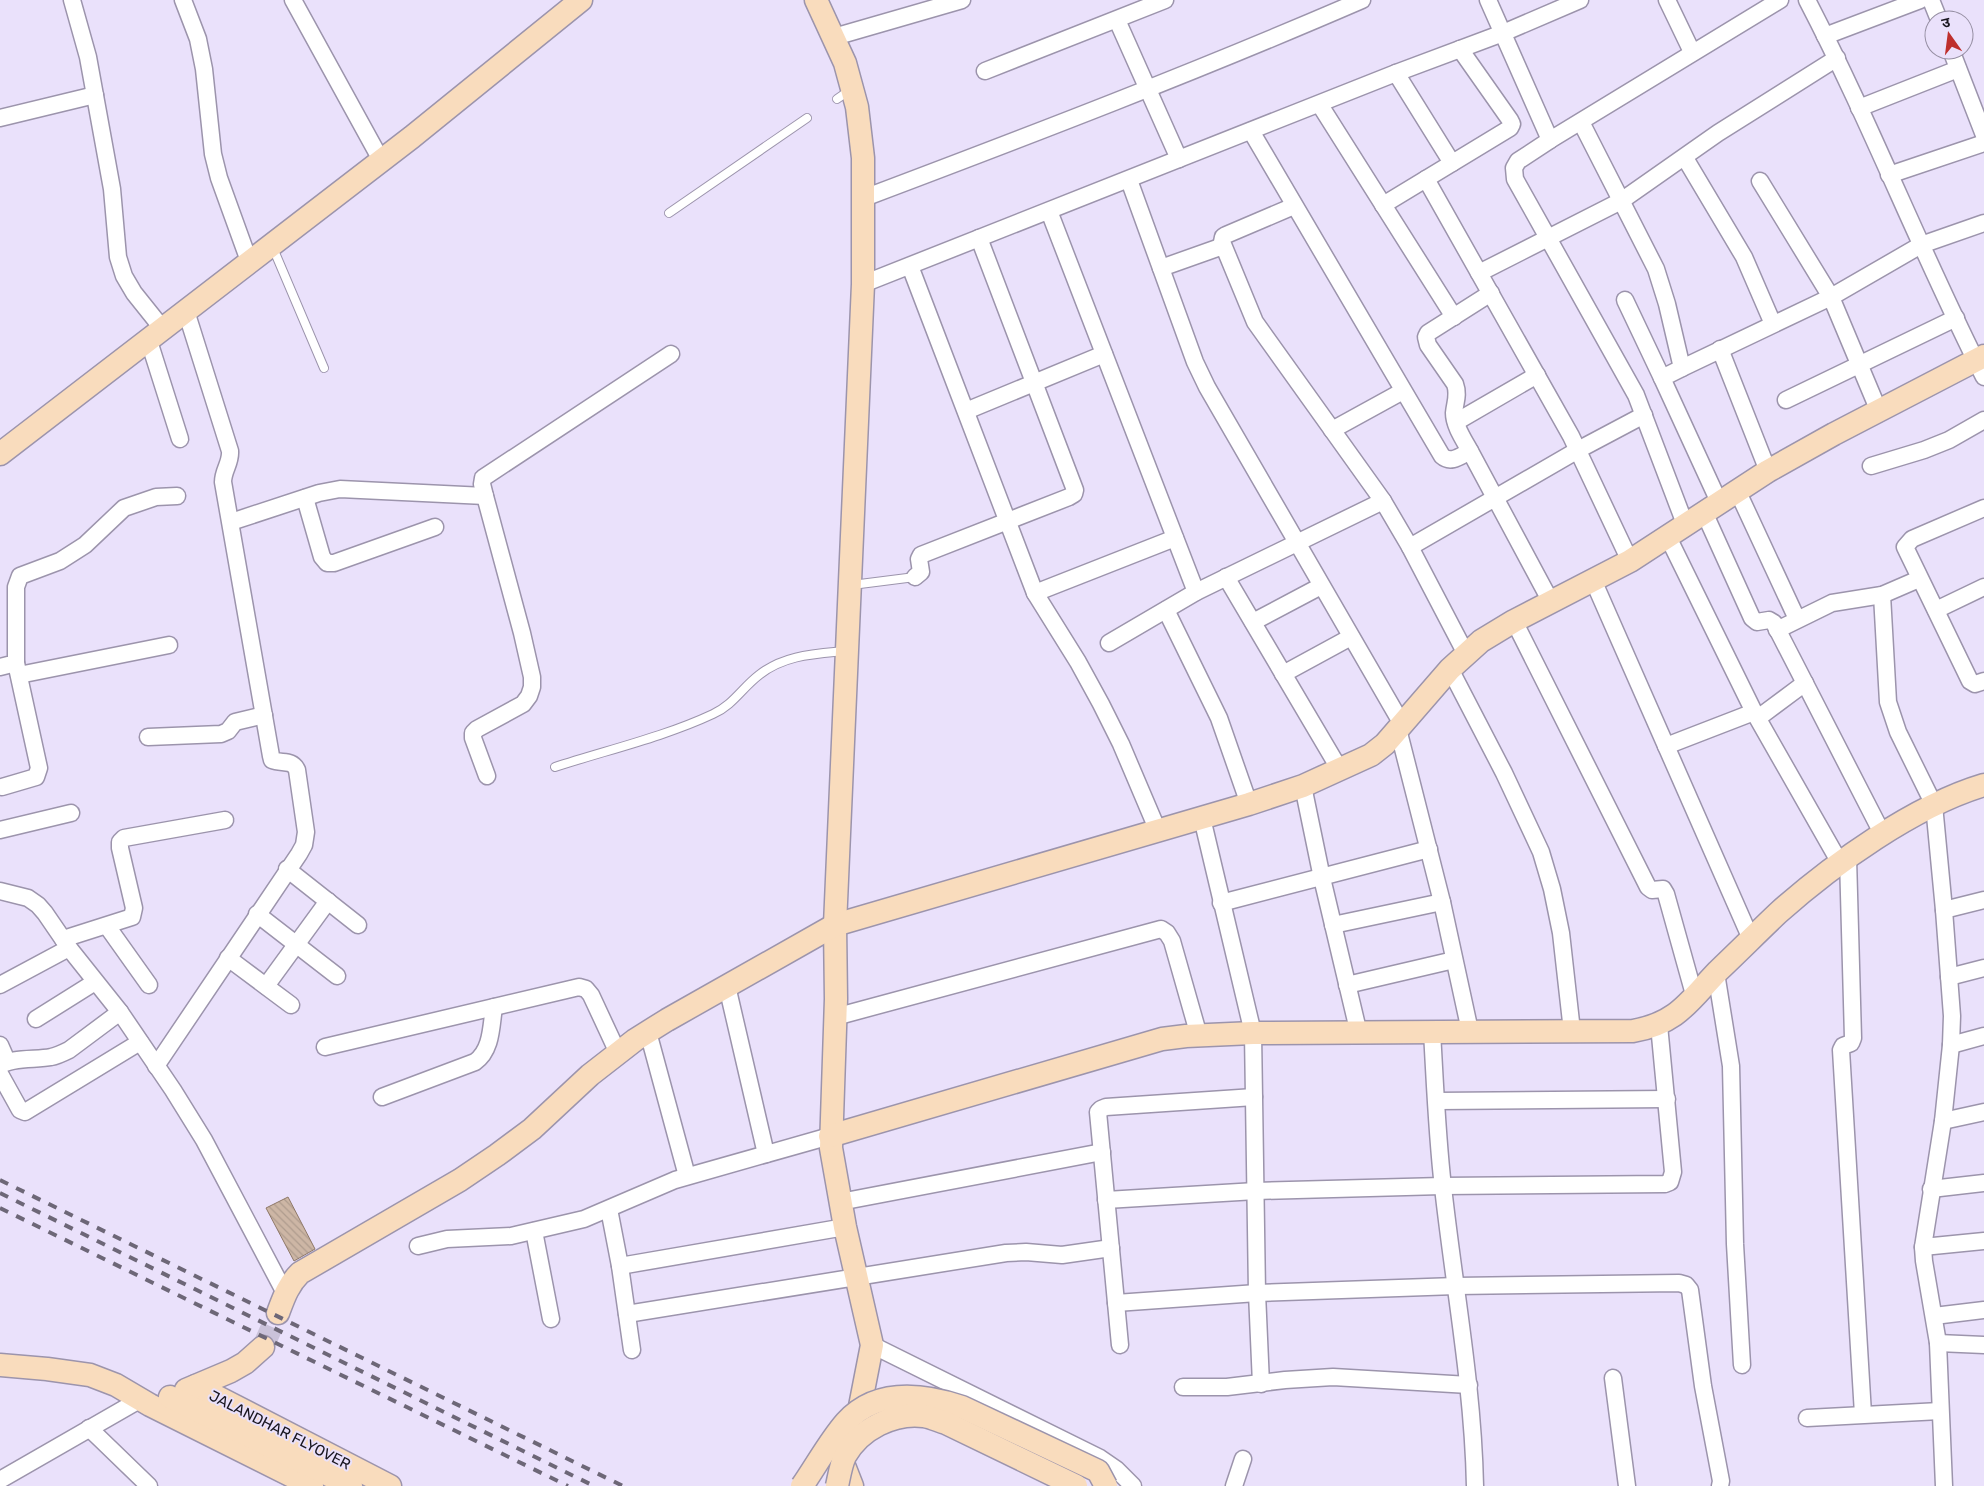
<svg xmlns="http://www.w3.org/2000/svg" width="1984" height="1486" viewBox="0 0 1984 1486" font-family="Rubik,'Noto Sans Devanagari',sans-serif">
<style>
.building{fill:url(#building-back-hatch);stroke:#8e7868}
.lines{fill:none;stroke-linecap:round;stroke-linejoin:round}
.secondary-tunnel{stroke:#cac2da;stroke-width:22;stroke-dasharray:22 11;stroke-linecap:butt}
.lane-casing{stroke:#9c94ac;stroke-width:10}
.street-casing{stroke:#9c94ac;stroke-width:19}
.secondary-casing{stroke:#9c94ac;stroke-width:25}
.lane{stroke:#fff;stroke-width:8}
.street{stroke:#fff;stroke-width:16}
.secondary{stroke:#f9dcbd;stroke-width:22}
.rail{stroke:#6d6777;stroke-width:4;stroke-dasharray:9 9;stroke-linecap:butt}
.secondary-bridge-casing{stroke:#9c94ac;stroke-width:25;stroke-linecap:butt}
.secondary-bridge{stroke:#f9dcbd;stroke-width:22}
.labels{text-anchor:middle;stroke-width:4;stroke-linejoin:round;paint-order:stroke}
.street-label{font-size:15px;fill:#18151e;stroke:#eae1fb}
</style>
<defs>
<pattern id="building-back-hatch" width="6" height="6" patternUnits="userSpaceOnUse" patternTransform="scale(1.25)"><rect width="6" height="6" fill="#cdb6a5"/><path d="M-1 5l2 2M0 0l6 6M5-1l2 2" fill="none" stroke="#af9c8e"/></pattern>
</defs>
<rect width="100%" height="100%" fill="#eae1fb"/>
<path class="building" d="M 288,1197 L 315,1249 L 294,1261 L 266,1208 Z"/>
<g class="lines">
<path class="secondary-tunnel" d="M 263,1347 L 278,1313"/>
<defs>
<g id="lane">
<path d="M 837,99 L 850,90"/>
<path d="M 669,213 L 807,118"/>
<path d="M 273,248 L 324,368"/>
<path d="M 852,585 L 915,577"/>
<path d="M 555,767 C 607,750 664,737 713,714 C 733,705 742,688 759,675 C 784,655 814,654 845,651"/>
</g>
<g id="street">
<path d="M 72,0 L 88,57 L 112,189 L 118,257 L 124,276 L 134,293 L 162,328"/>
<path d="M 183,0 L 198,39 L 204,69 L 213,154 L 219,178 L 249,261"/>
<path d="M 293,0 L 381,160"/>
<path d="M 1488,0 L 1550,140 L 1780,0"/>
<path d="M 1667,0 L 1692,52"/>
<path d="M 1807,0 C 1871,123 1921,253 1984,377"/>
<path d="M 1931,0 L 1939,20"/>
<path d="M 1117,20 L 1179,159"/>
<path d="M 1825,36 L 1920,0"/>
<path d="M 834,37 L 962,0"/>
<path d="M 1951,50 L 1984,135"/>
<path d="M 985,71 L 1165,0"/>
<path d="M 1396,73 L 1452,163"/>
<path d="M 1320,105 L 1454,317"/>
<path d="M 1859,108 L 1958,69"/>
<path d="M 0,118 L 95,95"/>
<path d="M 1581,122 L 1656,269 L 1667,304 L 1682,368 L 1662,378 L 1719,502"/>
<path d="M 1251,131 L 1442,456 C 1451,464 1460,456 1470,451 L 1551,602"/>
<path d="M 1550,140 L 1518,161 L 1514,168 L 1515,179 L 1636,395 L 1685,524"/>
<path d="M 1685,158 L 1744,257 L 1773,324"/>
<path d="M 1889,175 L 1984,143"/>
<path d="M 1426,179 L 1571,436 L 1630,561"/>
<path d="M 1129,180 L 1195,362 L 1207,387 L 1402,724"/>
<path d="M 1760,181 L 1831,297 L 1878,409"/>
<path d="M 864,198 C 1031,135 1198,71 1362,0"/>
<path d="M 1383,205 L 1510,128 L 1512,124 L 1510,120 L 1460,49"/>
<path d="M 1294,206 L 1226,235 L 1223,237 L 1222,242 L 1255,322 L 1383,501"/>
<path d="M 1049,211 L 1196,592"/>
<path d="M 910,266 L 1035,593 L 1078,662 L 1101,704 L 1121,744 L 1158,831"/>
<path d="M 1161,268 L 1223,246"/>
<path d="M 1479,273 L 1621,201 L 1718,133 L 1837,58"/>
<path d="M 863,284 L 1396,73 L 1503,33 L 1580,0"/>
<path d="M 1625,300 L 1662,378"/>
<path d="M 148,338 L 180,439"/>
<path d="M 1720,349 L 1768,471"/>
<path d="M 1682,368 L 1831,297 L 1921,245 L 1984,223"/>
<path d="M 1786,400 L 1956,318"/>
<path d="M 966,411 L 1104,354"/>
<path d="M 1456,422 L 1537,375"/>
<path d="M 1332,430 L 1403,391"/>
<path d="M 1470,451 C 1464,440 1454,426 1454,413 C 1455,402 1459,395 1455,384 L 1428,345 L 1426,337 L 1428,333 L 1491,293"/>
<path d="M 1871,466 L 1924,450 L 1949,440 L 1984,420"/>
<path d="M 1737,490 L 1797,619"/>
<path d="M 305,498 L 322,557 L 327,563 L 334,563 L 435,527"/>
<path d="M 1984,508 L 1912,539 L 1905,547 L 1970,681 L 1975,684 L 1984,681"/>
<path d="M 1704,512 L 1752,618 L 1757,622 L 1769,620 L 1774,623 L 1883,835"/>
<path d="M 231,522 L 319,493 L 340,489 L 485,496"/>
<path d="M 1667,535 L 1754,712 L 1840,863"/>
<path d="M 1410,547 L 1578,450 L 1644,415"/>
<path d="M 915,577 L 921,572 L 919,559 L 921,555 L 1069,497 L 1074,494 L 1075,490 L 979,238"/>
<path d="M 1226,577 L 1340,770"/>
<path d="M 1593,580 L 1751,939"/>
<path d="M 1035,593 L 1175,538"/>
<path d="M 1882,595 L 1888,702 L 1898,732 L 1934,805 L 1944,910 L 1952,1016 L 1951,1045 L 1943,1121 L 1923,1247 L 1924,1261 L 1938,1343 L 1944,1486"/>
<path d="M 1166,610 L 1219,718 L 1249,804"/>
<path d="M 1936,610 L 1984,587"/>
<path d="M 1514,621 L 1648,887 L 1652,890 L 1663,889 L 1666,894 L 1695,998"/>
<path d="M 1253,622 L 1321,586"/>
<path d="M 1777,630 L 1832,603 L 1882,595 L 1919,579"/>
<path d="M 1109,643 L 1196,592 L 1383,501 L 1410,547 L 1466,654"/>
<path d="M 0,667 L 16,663 L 16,587 L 20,576 L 60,561 L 85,545 L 124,508 L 156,497 L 177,496"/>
<path d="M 1450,669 L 1504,773 L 1541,852 L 1552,889 L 1561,933 L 1572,1031"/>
<path d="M 1283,674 L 1351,637"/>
<path d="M 19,675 L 169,645"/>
<path d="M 1758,718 L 1805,683"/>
<path d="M 1398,729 L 1442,902 L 1470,1031"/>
<path d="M 148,737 L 221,734 L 228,731 L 235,722 L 264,715"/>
<path d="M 1666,746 L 1754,712"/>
<path d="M 487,776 L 473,738 L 473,733 L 477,729 L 523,704 L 529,696 L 532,687 L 532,677 L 522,633 L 485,496 L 482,484 L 483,478 L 671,354"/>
<path d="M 1303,786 L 1322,878 L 1359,1034"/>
<path d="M 2,787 L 36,777 L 39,768 L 16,663"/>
<path d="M 1202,818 L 1253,1033 L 1257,1293 L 1261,1384"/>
<path d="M 0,830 L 71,813"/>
<path d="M 1848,858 L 1853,1038 L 1851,1043 L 1843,1046 L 1841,1050 L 1863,1414"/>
<path d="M 287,869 L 358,925"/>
<path d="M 0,891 L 28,898 L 38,905 L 45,913 L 69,948 L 120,1012 L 173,1090 L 204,1140 L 285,1293"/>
<path d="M 1221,903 L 1429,849"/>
<path d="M 1944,910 L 1984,900"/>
<path d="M 257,914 L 337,976"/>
<path d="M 1333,925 L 1442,902"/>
<path d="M 107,926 L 149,985"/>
<path d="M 63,939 L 132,917 L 134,908 L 120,848 L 120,842 L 124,838 L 225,820"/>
<path d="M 228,958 L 291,1005"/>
<path d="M 1716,973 L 1731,1066 L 1735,1244 L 1742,1365"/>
<path d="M 1949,977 L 1984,968"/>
<path d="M 0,985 L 69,948"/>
<path d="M 1347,985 L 1454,960"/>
<path d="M 266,986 L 328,901"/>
<path d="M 727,986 L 766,1154"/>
<path d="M 835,1017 L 1161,929 L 1167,933 L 1172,941 L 1199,1036"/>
<path d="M 36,1019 L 95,982"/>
<path d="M 648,1032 L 687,1176"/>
<path d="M 1432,1032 C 1435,1083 1437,1136 1443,1187 C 1454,1287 1473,1385 1475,1486"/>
<path d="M 0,1045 L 7,1061"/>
<path d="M 1951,1045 L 1984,1036"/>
<path d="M 325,1047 L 579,987 L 586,989 L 591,995 L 618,1053"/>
<path d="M 0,1066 C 10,1057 37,1060 51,1057 C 57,1056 63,1053 69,1050 L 120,1012"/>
<path d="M 156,1066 L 299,854 L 304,845 L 306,832 L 297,770 C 292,759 282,764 272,760 L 271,756 L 223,482 C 223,470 231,463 230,451 L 186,311"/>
<path d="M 0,1074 L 20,1110 L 25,1112 L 140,1042"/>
<path d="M 382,1097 L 475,1062 C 492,1050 491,1026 494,1007"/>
<path d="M 1437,1101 L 1667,1099"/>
<path d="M 1943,1121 L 1984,1112"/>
<path d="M 1931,1189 L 1984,1183"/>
<path d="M 1106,1200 L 1256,1191 L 1442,1186 L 1665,1184 L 1670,1182 L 1673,1172 L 1659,1025"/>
<path d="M 840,1202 L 1102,1152"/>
<path d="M 609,1209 L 620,1266 L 632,1350"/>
<path d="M 534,1231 L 551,1319"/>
<path d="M 418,1246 L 447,1239 L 511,1236 L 584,1219 L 675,1180 L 830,1136"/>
<path d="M 1923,1247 L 1984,1241"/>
<path d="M 620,1266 L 845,1227"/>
<path d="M 1116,1303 L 1257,1293 L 1456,1286 L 1679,1283 L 1686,1285 L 1690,1290 L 1703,1386 L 1721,1481 L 1720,1486"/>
<path d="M 627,1314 L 1006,1253 L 1026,1252 L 1062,1255 L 1111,1248"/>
<path d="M 1934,1316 L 1984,1310"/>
<path d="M 1938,1343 L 1984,1345"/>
<path d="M 872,1345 L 1100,1458 L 1116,1469 L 1133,1486"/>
<path d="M 1120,1345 L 1098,1112 L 1101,1109 L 1106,1107 L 1254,1097"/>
<path d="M 1613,1378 L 1627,1486"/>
<path d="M 1183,1387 L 1227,1387 L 1285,1380 L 1333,1377 L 1469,1385"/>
<path d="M 1807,1418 L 1940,1411"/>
<path d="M 89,1428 L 149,1486"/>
<path d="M 0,1480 L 141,1399"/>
<path d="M 1234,1486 L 1243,1459"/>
</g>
<g id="secondary">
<path d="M 816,0 L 845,63 L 857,107 L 863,158 L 863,284 L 835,925 L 836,999 L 831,1148 L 845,1227 L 872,1345 L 856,1427"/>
<path d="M 0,454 L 412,137 L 581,0"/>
<path d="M 830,1136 L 1162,1039 L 1186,1036 L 1253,1033 L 1633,1031 C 1678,1023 1689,1001 1718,971 C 1738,952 1758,932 1778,913 C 1833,864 1914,806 1984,785"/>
<path d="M 278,1313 C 284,1297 288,1285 300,1273 L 460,1180 L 497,1155 L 532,1129 L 590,1075 L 635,1040 L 667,1020 L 835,925 L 1249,804 L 1303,786 L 1371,755 L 1385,744 L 1450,669 L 1481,641 L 1514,621 L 1630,561 L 1768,471 L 1834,434 L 1984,356"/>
<path d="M 0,1365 L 47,1369 L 90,1375 L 116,1385 L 150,1405 L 312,1486"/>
<path d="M 196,1386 L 390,1486"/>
<path d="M 186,1390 L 231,1371 L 245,1363 L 263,1347"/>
<path d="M 170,1397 L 351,1486"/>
<path d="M 841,1458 L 852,1486"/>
</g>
</defs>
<use href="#lane" class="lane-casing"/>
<use href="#street" class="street-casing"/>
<use href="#secondary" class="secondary-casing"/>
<use href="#lane" class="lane"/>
<use href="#street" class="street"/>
<use href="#secondary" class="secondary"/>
<g class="rail">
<path d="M 0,1180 L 623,1486"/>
<path d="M 0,1193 L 594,1486"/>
<path d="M 0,1208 L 568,1486"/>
</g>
<defs>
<g id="secondary-bridge">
<path d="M 802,1486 C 816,1466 830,1440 846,1422 C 877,1388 923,1394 962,1407 L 1098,1471 L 1106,1486"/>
<path d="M 837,1486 C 839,1477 841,1464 845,1456 C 860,1429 894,1412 924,1416 C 931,1417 939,1421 946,1423 L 1076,1486"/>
</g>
</defs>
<use href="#secondary-bridge" class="secondary-bridge-casing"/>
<use href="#secondary-bridge" class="secondary-bridge"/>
</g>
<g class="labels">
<g class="street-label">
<text transform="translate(280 1430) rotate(27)" y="5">JALANDHAR FLYOVER</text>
</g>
</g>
<g transform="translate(1949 35) rotate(346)"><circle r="24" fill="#eae1fb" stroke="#968fa3"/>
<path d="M0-4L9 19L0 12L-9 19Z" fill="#be2f2d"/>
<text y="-8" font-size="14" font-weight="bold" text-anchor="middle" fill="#18151e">उ</text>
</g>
</svg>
